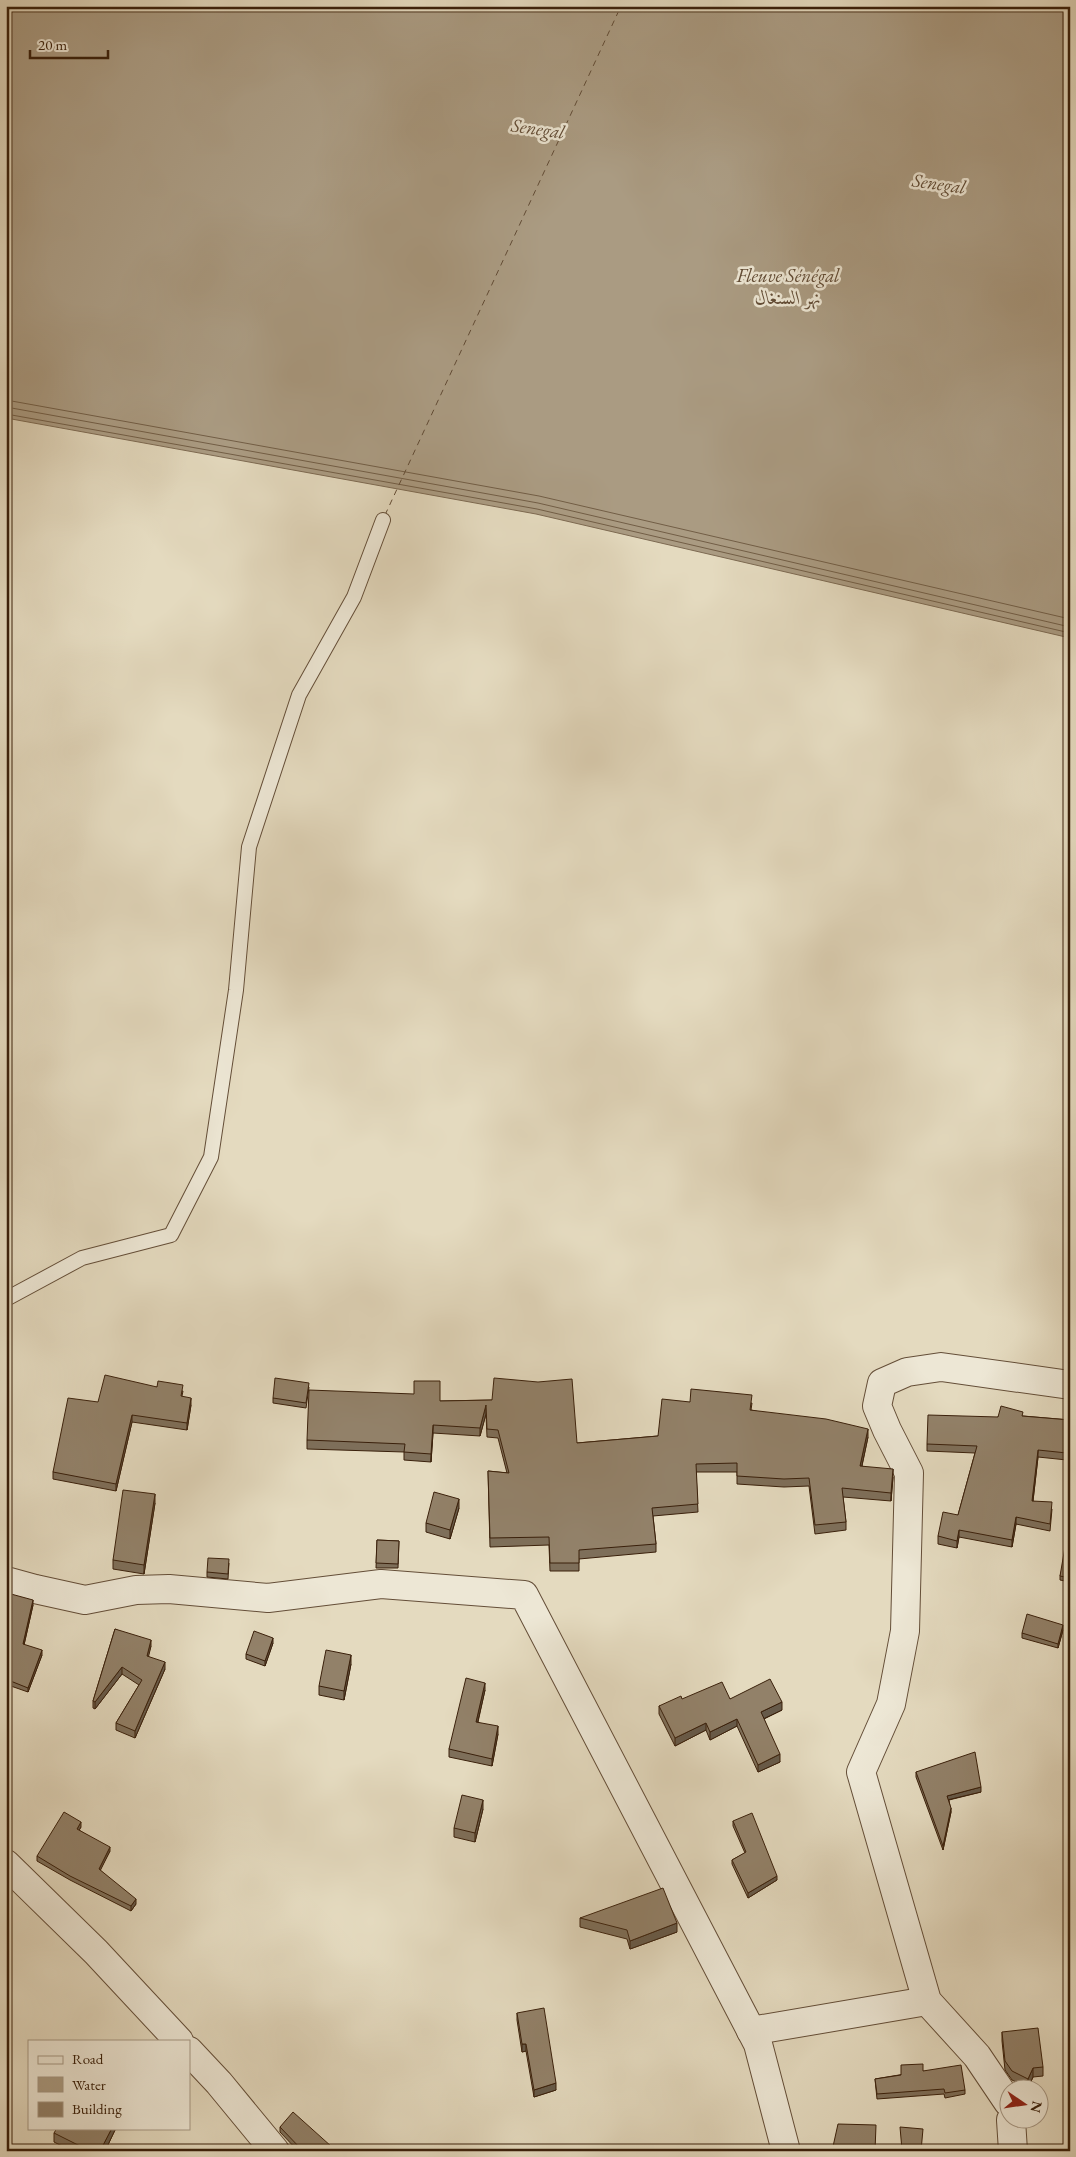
<svg xmlns="http://www.w3.org/2000/svg" width="1076" height="2157" viewBox="0 0 1076 2157" font-family="'EB Garamond',Amiri,serif">
<style>
.water{fill:#aa9b82;stroke:#7d6a52}
.lines{fill:none;stroke-linecap:round;stroke-linejoin:round}
.shore{stroke:#725e46;stroke-width:1}
.ferry{stroke:#614b35;stroke-width:1;stroke-dasharray:6 5;stroke-linecap:butt}
.lane-casing{stroke:#644e38;stroke-width:16}
.street-casing{stroke:#644e38;stroke-width:30}
.lane{stroke:#ede7d5;stroke-width:14}
.street{stroke:#ede7d5;stroke-width:28}
.wall{fill:#7e6f5a;stroke:#3a200b}
.shaded-wall{fill:#665a4a;stroke:#3a200b}
.building{fill:#928169;stroke:#3a200b}
.labels{text-anchor:middle;stroke-width:5;stroke-linejoin:round;paint-order:stroke}
.water-label{font-size:19px;font-style:italic;fill:#614b35;stroke:#ede7d5}
</style>
<rect width="100%" height="100%" fill="#e4dabf"/>
<filter id="stains"><feTurbulence type="fractalNoise" baseFrequency=".004" numOctaves="4"/><feColorMatrix values="0 0 0 0 .2 0 0 0 0 .09 0 0 0 0 .02 0 0 0 .5 -.17"/></filter>
<radialGradient id="worn" r=".72"><stop offset=".6" stop-color="#630" stop-opacity="0"/><stop offset="1" stop-color="#630" stop-opacity=".3"/></radialGradient>
<path class="water" d="M 6,6 L 1070,6 L 1070,638 L 536,514 L 6,418 Z"/>
<g class="lines">
<g class="shore">
<path d="M 6,400 L 539,496 L 1070,619"/>
<path d="M 6,407 L 538,503 L 1070,627"/>
<path d="M 6,414 L 537,509 L 1070,633"/>
</g>
<path class="ferry" d="M 385,515 L 621,6"/>
<defs>
<path id="lane" d="M 6,1299 L 82,1258 L 171,1235 L 211,1157 L 236,990 L 249,847 L 299,695 L 354,597 L 383,520"/>
<g id="street">
<path d="M 6,1581 L 35,1589 L 85,1600 L 136,1590 L 169,1589 L 268,1598 L 381,1584 L 524,1595 L 758,2044 L 786,2151"/>
<path d="M 6,1864 L 96,1952 L 179,2041"/>
<path d="M 751,2031 L 927,2001"/>
<path d="M 189,2051 L 219,2083 L 275,2151"/>
<path d="M 1008,2102 L 977,2056 L 927,2001 L 861,1772 L 891,1704 L 905,1631 L 909,1473 L 887,1430 L 877,1406 L 882,1383 L 907,1372 L 941,1367 L 1070,1385"/>
<path d="M 1011,2120 L 1013,2151"/>
</g>
</defs>
<use href="#lane" class="lane-casing"/>
<use href="#street" class="street-casing"/>
<use href="#lane" class="lane"/>
<use href="#street" class="street"/>
</g>
<g class="wall">
<path d="M 157,1387 L 183,1391 L 182,1396 L 191,1405 L 187,1430 L 132,1422 L 116,1491 L 53,1479 L 53,1472 L 98,1402 Z"/>
<path d="M 309,1387 L 306,1408 L 273,1403 L 273,1398 Z"/>
<path d="M 492,1400 L 577,1443 L 658,1436 L 690,1402 L 752,1403 L 751,1410 L 868,1437 L 862,1466 L 893,1477 L 891,1501 L 843,1497 L 846,1522 L 846,1530 L 815,1534 L 809,1486 L 784,1487 L 737,1484 L 737,1472 L 696,1472 L 698,1512 L 653,1516 L 656,1544 L 656,1552 L 579,1559 L 579,1571 L 550,1571 L 549,1545 L 490,1547 L 488,1471 L 507,1473 L 498,1438 L 487,1437 L 486,1414 L 480,1436 L 433,1433 L 431,1462 L 404,1460 L 404,1452 L 307,1449 L 307,1440 L 440,1401 Z"/>
<path d="M 1023,1416 L 1070,1420 L 1067,1460 L 1038,1457 L 1033,1501 L 1052,1509 L 1050,1531 L 1016,1524 L 1012,1547 L 959,1537 L 957,1548 L 938,1544 L 938,1536 L 958,1515 L 975,1453 L 927,1451 L 927,1444 L 998,1417 Z"/>
<path d="M 155,1503 L 144,1574 L 113,1569 L 113,1560 Z"/>
<path d="M 459,1508 L 450,1539 L 426,1532 L 426,1523 Z"/>
<path d="M 377,1540 L 399,1541 L 398,1568 L 376,1568 Z"/>
<path d="M 1070,1542 L 1070,1582 L 1060,1580 L 1060,1576 Z"/>
<path d="M 229,1563 L 228,1579 L 207,1577 L 207,1572 Z"/>
<path d="M 33,1605 L 24,1645 L 42,1655 L 28,1692 L 8,1685 L 6,1615 Z"/>
<path d="M 115,1629 L 151,1646 L 148,1656 L 165,1669 L 135,1738 L 116,1730 L 116,1723 L 139,1685 L 122,1674 L 95,1709 L 93,1708 L 93,1701 Z"/>
<path d="M 1063,1630 L 1058,1648 L 1022,1638 L 1022,1633 Z"/>
<path d="M 273,1643 L 265,1666 L 246,1659 L 246,1654 Z"/>
<path d="M 351,1664 L 344,1700 L 319,1695 L 319,1686 Z"/>
<path d="M 485,1690 L 478,1722 L 498,1734 L 492,1766 L 449,1757 L 449,1749 Z"/>
<path d="M 730,1699 L 782,1710 L 764,1719 L 780,1762 L 758,1772 L 737,1726 L 710,1740 L 706,1730 L 675,1746 L 659,1714 L 659,1706 Z"/>
<path d="M 916,1772 L 981,1792 L 949,1800 L 951,1812 L 943,1850 L 916,1777 Z"/>
<path d="M 483,1809 L 475,1842 L 454,1837 L 454,1828 Z"/>
<path d="M 733,1821 L 777,1880 L 748,1898 L 732,1864 L 732,1860 L 745,1853 L 733,1826 Z"/>
<path d="M 81,1827 L 79,1830 L 110,1851 L 100,1870 L 136,1904 L 131,1911 L 70,1880 L 37,1861 L 37,1856 Z"/>
<path d="M 580,1918 L 677,1932 L 630,1949 L 627,1939 L 580,1927 Z"/>
<path d="M 517,2013 L 556,2090 L 534,2097 L 526,2051 L 522,2052 L 517,2020 Z"/>
<path d="M 1002,2032 L 1043,2067 L 1043,2076 L 1033,2077 L 1028,2088 L 1012,2080 L 1005,2070 L 1002,2041 Z"/>
<path d="M 923,2071 L 965,2090 L 965,2094 L 945,2098 L 944,2094 L 877,2099 L 875,2079 Z"/>
<path d="M 280,2127 L 335,2151 L 298,2151 L 280,2132 Z"/>
<path d="M 115,2128 L 115,2130 L 105,2151 L 72,2151 L 54,2142 L 54,2133 Z"/>
</g>
<g class="shaded-wall">
<path d="M 191,1398 L 191,1405 L 187,1430 L 187,1423 Z"/>
<path d="M 486,1405 L 486,1414 L 480,1436 L 480,1428 Z"/>
<path d="M 132,1415 L 132,1422 L 116,1491 L 116,1484 Z"/>
<path d="M 433,1425 L 433,1433 L 431,1462 L 431,1454 Z"/>
<path d="M 868,1429 L 868,1437 L 860,1474 L 860,1466 Z"/>
<path d="M 1070,1430 L 1070,1437 L 1067,1460 L 1067,1453 Z"/>
<path d="M 1038,1450 L 1038,1457 L 1032,1509 L 1032,1501 Z"/>
<path d="M 893,1469 L 893,1477 L 891,1501 L 891,1493 Z"/>
<path d="M 155,1494 L 155,1503 L 144,1574 L 144,1565 Z"/>
<path d="M 459,1499 L 459,1508 L 450,1539 L 450,1530 Z"/>
<path d="M 1016,1517 L 1016,1524 L 1012,1547 L 1012,1540 Z"/>
<path d="M 959,1530 L 959,1537 L 957,1548 L 957,1541 Z"/>
<path d="M 33,1600 L 33,1605 L 23,1649 L 23,1644 Z"/>
<path d="M 1063,1625 L 1063,1630 L 1058,1648 L 1058,1644 Z"/>
<path d="M 273,1638 L 273,1643 L 265,1666 L 265,1661 Z"/>
<path d="M 151,1640 L 151,1646 L 147,1663 L 147,1656 Z"/>
<path d="M 42,1650 L 42,1655 L 28,1692 L 28,1688 Z"/>
<path d="M 351,1655 L 351,1664 L 344,1700 L 344,1691 Z"/>
<path d="M 165,1662 L 165,1669 L 135,1738 L 135,1731 Z"/>
<path d="M 122,1667 L 122,1674 L 95,1709 L 95,1702 Z"/>
<path d="M 485,1683 L 485,1690 L 476,1729 L 476,1722 Z"/>
<path d="M 782,1702 L 782,1710 L 761,1720 L 761,1712 Z"/>
<path d="M 737,1719 L 737,1726 L 710,1740 L 710,1732 Z"/>
<path d="M 706,1723 L 706,1730 L 675,1746 L 675,1738 Z"/>
<path d="M 498,1726 L 498,1734 L 492,1766 L 492,1759 Z"/>
<path d="M 780,1754 L 780,1762 L 758,1772 L 758,1765 Z"/>
<path d="M 981,1787 L 981,1792 L 947,1800 L 947,1796 Z"/>
<path d="M 483,1800 L 483,1809 L 475,1842 L 475,1833 Z"/>
<path d="M 951,1808 L 951,1812 L 943,1850 L 943,1846 Z"/>
<path d="M 81,1822 L 81,1827 L 77,1834 L 77,1829 Z"/>
<path d="M 110,1847 L 110,1851 L 99,1873 L 99,1869 Z"/>
<path d="M 777,1876 L 777,1880 L 748,1898 L 748,1893 Z"/>
<path d="M 136,1899 L 136,1904 L 131,1911 L 131,1906 Z"/>
<path d="M 677,1923 L 677,1932 L 630,1949 L 630,1941 Z"/>
<path d="M 522,2044 L 526,2044 L 526,2051 L 522,2052 Z"/>
<path d="M 1033,2068 L 1033,2077 L 1028,2088 L 1028,2079 Z"/>
<path d="M 556,2083 L 556,2090 L 534,2097 L 534,2090 Z"/>
<path d="M 112,2128 L 115,2128 L 115,2130 L 105,2151 L 100,2151 Z"/>
</g>
<g class="building">
<path d="M 105,1375 L 157,1387 L 158,1381 L 183,1385 L 181,1396 L 191,1398 L 187,1423 L 132,1415 L 116,1484 L 53,1472 L 68,1398 L 98,1402 Z"/>
<path d="M 275,1378 L 309,1383 L 306,1403 L 273,1398 Z"/>
<path d="M 494,1378 L 538,1382 L 572,1379 L 577,1443 L 658,1436 L 662,1399 L 690,1402 L 691,1389 L 752,1395 L 750,1410 L 826,1419 L 868,1429 L 860,1466 L 893,1469 L 891,1493 L 842,1488 L 846,1522 L 815,1525 L 809,1478 L 784,1479 L 737,1476 L 737,1463 L 696,1464 L 698,1504 L 652,1508 L 656,1544 L 579,1550 L 579,1563 L 550,1563 L 549,1537 L 490,1538 L 488,1471 L 509,1473 L 498,1430 L 487,1429 L 486,1405 L 480,1428 L 433,1425 L 431,1454 L 404,1452 L 405,1444 L 307,1440 L 309,1390 L 414,1394 L 414,1381 L 440,1381 L 440,1401 L 492,1400 Z"/>
<path d="M 1001,1406 L 1023,1412 L 1022,1416 L 1070,1420 L 1070,1430 L 1067,1453 L 1038,1450 L 1032,1501 L 1052,1502 L 1050,1524 L 1016,1517 L 1012,1540 L 959,1530 L 957,1541 L 938,1536 L 943,1512 L 958,1515 L 977,1446 L 927,1444 L 928,1415 L 998,1417 Z"/>
<path d="M 123,1490 L 155,1494 L 144,1565 L 113,1560 Z"/>
<path d="M 434,1492 L 459,1499 L 450,1530 L 426,1523 Z"/>
<path d="M 377,1540 L 399,1541 L 398,1564 L 376,1563 Z"/>
<path d="M 1066,1541 L 1070,1542 L 1070,1578 L 1060,1576 Z"/>
<path d="M 208,1558 L 229,1559 L 228,1574 L 207,1572 Z"/>
<path d="M 11,1594 L 33,1600 L 23,1644 L 42,1650 L 28,1688 L 8,1680 L 6,1684 L 6,1615 Z"/>
<path d="M 1027,1614 L 1063,1625 L 1058,1644 L 1022,1633 Z"/>
<path d="M 115,1629 L 151,1640 L 147,1656 L 165,1662 L 135,1731 L 116,1723 L 142,1680 L 122,1667 L 95,1702 L 93,1701 Z"/>
<path d="M 254,1631 L 273,1638 L 265,1661 L 246,1654 Z"/>
<path d="M 326,1650 L 351,1655 L 344,1691 L 319,1686 Z"/>
<path d="M 466,1678 L 485,1683 L 476,1722 L 498,1726 L 492,1759 L 449,1749 Z"/>
<path d="M 770,1679 L 782,1702 L 761,1712 L 780,1754 L 758,1765 L 737,1719 L 710,1732 L 706,1723 L 675,1738 L 659,1706 L 681,1696 L 682,1699 L 722,1682 L 730,1699 Z"/>
<path d="M 975,1752 L 981,1787 L 947,1796 L 951,1808 L 943,1846 L 916,1772 Z"/>
<path d="M 462,1795 L 483,1800 L 475,1833 L 454,1828 Z"/>
<path d="M 64,1812 L 81,1822 L 77,1829 L 110,1847 L 99,1869 L 136,1899 L 131,1906 L 70,1876 L 37,1856 Z"/>
<path d="M 752,1813 L 777,1876 L 748,1893 L 732,1860 L 746,1852 L 733,1821 Z"/>
<path d="M 663,1888 L 677,1923 L 630,1941 L 627,1930 L 580,1918 Z"/>
<path d="M 544,2008 L 556,2083 L 534,2090 L 526,2044 L 522,2044 L 517,2013 Z"/>
<path d="M 1038,2028 L 1043,2067 L 1033,2068 L 1028,2079 L 1012,2071 L 1005,2061 L 1002,2032 Z"/>
<path d="M 923,2064 L 923,2071 L 961,2065 L 965,2090 L 945,2093 L 944,2089 L 877,2094 L 875,2079 L 901,2075 L 901,2065 Z"/>
<path d="M 293,2112 L 332,2147 L 335,2151 L 303,2151 L 280,2127 Z"/>
<path d="M 838,2124 L 876,2125 L 875,2151 L 832,2151 Z"/>
<path d="M 900,2127 L 923,2129 L 921,2151 L 902,2150 Z"/>
<path d="M 57,2128 L 112,2128 L 100,2151 L 90,2151 L 54,2133 Z"/>
</g>
<g class="labels">
<g class="water-label">
<text transform="translate(538 128) rotate(8)" y="7">Senegal</text>
<text transform="translate(939 183) rotate(8)" y="7">Senegal</text>
<text x="788" y="282">Fleuve Sénégal<tspan x="788" dy="22">نهر السنغال</tspan></text>
</g>
</g>
<rect width="1076" height="2157" fill="none" stroke="#e4dabf" stroke-width="25"/>
<rect x="8" y="8" width="1061" height="2142" fill="none" stroke="#3a200b" stroke-width="2.5"/>
<rect x="12" y="12" width="1051" height="2132" fill="none" stroke="#3a200b"/>
<rect x="28" y="2040" width="162" height="90" fill="#ede7d5" stroke="#a59784"/>
<rect x="38" y="2056" width="25" height="8" fill="#ede7d5" stroke="#a59784"/>
<text x="72" y="2064" font-size="15" fill="#3a200b">Road</text>
<rect x="38" y="2077" width="25" height="15" fill="#aa9b82" stroke="#a59784"/>
<text x="72" y="2090" font-size="15" fill="#3a200b">Water</text>
<rect x="38" y="2102" width="25" height="15" fill="#928169" stroke="#a59784"/>
<text x="72" y="2114" font-size="15" fill="#3a200b">Building</text>
<g transform="translate(1024 2104) rotate(103)"><circle r="24" fill="#ede7d5" stroke="#a59784"/>
<path d="M0-4L9 19L0 12L-9 19Z" fill="#8f2418"/>
<text y="-8" font-size="14" font-weight="bold" text-anchor="middle" fill="#3a200b">N</text>
</g>
<path d="M30 50v8h78v-8" fill="none" stroke="#3a200b" stroke-width="2.5"/>
<text x="38" y="50" font-size="15" fill="#3a200b" stroke="#ede7d5" stroke-width="4" paint-order="stroke">20 m</text>
<rect width="100%" height="100%" filter="url(#stains)"/>
<rect width="100%" height="100%" fill="url(#worn)"/>
</svg>
